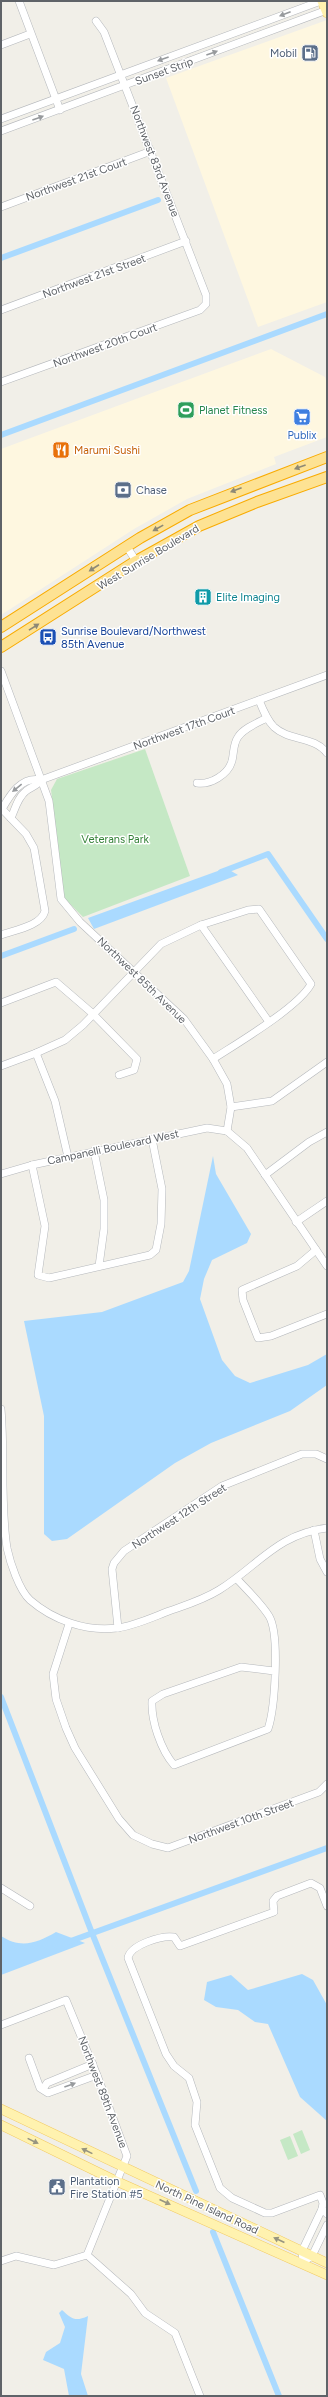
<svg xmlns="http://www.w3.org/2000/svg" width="328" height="2397" viewBox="0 0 328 2397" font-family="Figtree,sans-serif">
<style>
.commercial{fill:#fef7e0}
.green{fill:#c5e8c5}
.water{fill:#aadaff}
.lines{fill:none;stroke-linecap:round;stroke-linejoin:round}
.canal{stroke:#aadaff;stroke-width:6}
.minor-casing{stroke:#b5b8bc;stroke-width:8}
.major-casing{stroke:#f2c960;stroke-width:10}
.highway-casing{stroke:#f9ab00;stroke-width:12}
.minor{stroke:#fff;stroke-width:7}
.major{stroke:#fff2af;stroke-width:9}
.highway{stroke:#fde293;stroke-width:10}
.oneway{fill:#979a9d}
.oneway2{fill:#8e8975}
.oneway3{fill:#979581}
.labels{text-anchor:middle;stroke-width:3;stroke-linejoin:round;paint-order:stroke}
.service-label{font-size:11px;fill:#4e5e75;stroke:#fff;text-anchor:start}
.street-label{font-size:11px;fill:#5f6368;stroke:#fff}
.leisure-label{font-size:11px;fill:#27864d;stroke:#fff;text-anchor:start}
.shop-label{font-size:11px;fill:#366cbe;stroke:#fff}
.food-label{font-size:11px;fill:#c56008;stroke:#fff;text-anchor:start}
.culture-label{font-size:11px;fill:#0d838f;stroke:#fff;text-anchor:start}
.transit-label{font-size:11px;fill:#164399;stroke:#fff;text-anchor:start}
.park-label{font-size:11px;fill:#348238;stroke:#fff}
</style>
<rect width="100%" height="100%" fill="#f1efe8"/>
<g class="commercial">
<path d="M 327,20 L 327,302 L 258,327 L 166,78 Z"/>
<path d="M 271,349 L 325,377 L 327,384 L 327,437 L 274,457 L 276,464 L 187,499 L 134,529 L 1,615 L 1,449 Z"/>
</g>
<g class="green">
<path d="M 145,749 L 190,876 L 83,917 L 64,898 L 51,790 L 57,779 Z"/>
<path d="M 302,2130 L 310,2150 L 301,2154 L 293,2134 Z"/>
<path d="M 290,2136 L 298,2156 L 288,2160 L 280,2140 Z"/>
</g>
<g class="water">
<path d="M 226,868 L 238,875 L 94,929 L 88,918 Z"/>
<path d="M 213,1156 L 216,1174 L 251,1234 L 247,1243 L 212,1260 L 204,1279 L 200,1299 L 222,1360 L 235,1376 L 250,1383 L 308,1365 L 327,1354 L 327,1385 L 290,1411 L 211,1443 L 175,1463 L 67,1539 L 52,1541 L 44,1534 L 44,1416 L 24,1321 L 102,1312 L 183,1282 L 189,1271 Z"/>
<path d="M 56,1932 L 85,1943 L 1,1975 L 1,1936 C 21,1949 37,1943 56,1932 Z"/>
<path d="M 302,1974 L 313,1980 L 327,2005 L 327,2121 L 300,2097 L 268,2024 L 255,2022 L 238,2010 L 216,2007 L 204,2000 L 207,1982 L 231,1975 L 248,1990 Z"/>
<path d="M 62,2310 C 72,2319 75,2322 88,2316 L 81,2374 L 88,2396 L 69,2396 L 64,2369 L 43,2360 L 46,2352 L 60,2343 L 65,2327 L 59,2313 Z"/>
</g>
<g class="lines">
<g class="canal">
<path d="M 1,258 L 158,200"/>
<path d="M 1,435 L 327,314"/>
<path d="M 221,872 L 268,854 L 327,939"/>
<path d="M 1,956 L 74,929"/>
<path d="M 1,1697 L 92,1933 L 196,2191"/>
<path d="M 68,1942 L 327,1848"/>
<path d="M 213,2232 L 279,2396"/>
</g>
<defs>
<g id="minor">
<path d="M 19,1 L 60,110"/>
<path d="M 1,45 L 30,34"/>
<path d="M 1,119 L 321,1"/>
<path d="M 1,131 L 327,10"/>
<path d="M 1,207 L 151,151"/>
<path d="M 1,310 L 186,241"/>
<path d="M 1,382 L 200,310 L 206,304 L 206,295 L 104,32 L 96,21"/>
<path d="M 127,547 L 136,561"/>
<path d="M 1,671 L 49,801 L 61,899 L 80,922 L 184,1019 L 213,1059 L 227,1084 L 231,1107 L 227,1131"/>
<path d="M 259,700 C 263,710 267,720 274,727 C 289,741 314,736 327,753"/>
<path d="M 41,780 L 327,675"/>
<path d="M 197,783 C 210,785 228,775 232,761 C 234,753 233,744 238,737 C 244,728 257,723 267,718"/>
<path d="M 1,808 L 26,834 L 34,848 L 45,911 C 41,926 15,930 1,935"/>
<path d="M 2,809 C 10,795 21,776 41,780"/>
<path d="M 11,818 C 15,809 18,797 26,791 C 31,787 37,786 41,780"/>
<path d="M 201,925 L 269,1022"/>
<path d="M 1,1003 L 56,982 L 92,1013 L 137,1059 L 134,1070 L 119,1075"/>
<path d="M 36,1053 L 55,1101 L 68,1157"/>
<path d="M 1,1066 L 36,1053 L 65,1040 L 83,1025 L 161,944 L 201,925 L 248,910 L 259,909 L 311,984 C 299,1007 236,1044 213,1059"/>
<path d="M 231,1107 L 272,1101 L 327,1062"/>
<path d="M 227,1131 L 247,1148 L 327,1266"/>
<path d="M 94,1151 L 104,1200 L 104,1229 L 99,1266"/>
<path d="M 32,1165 L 45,1226 L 38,1275 L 49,1278 L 150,1255 L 156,1250 L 161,1224 L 162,1189 L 152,1139"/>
<path d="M 1,1174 L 32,1165 L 207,1128 L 227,1131"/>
<path d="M 265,1175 L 309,1142 L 327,1132"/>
<path d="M 296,1222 L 327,1201"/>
<path d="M 316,1250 L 297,1266 L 242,1290 L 243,1300 L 258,1338 L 271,1336 L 327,1314"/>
<path d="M 1,1409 C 5,1455 0,1502 7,1548 C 10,1562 19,1590 30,1600 C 53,1620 86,1632 117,1628 C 134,1626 153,1617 169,1611 C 186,1605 203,1600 219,1590 C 258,1566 277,1534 327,1528"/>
<path d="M 314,1530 L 320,1559 L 327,1572"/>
<path d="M 237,1579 C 247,1590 261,1603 269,1616 C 280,1634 275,1708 268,1729 L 174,1765 C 161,1750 151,1721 152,1701 L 163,1694 L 241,1667 L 274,1671"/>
<path d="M 69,1624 L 53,1674 L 56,1699 L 66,1728 L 75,1748 L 119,1819 L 133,1835 L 152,1844 L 168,1848 L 319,1792 L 327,1784"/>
<path d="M 118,1628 L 112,1569 L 114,1563 L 124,1551 L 222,1486 L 302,1454 L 316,1454 L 327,1459"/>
<path d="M 1,1888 L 30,1906"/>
<path d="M 327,1906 L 320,1888 L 311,1883 L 277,1896 L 273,1901 L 274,1912 L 180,1946 L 174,1937 C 162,1935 130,1945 128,1958 L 166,2054 L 174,2066 L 189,2078 L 197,2102 L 195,2125 L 220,2188 L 232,2198 L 265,2213 L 272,2213 L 320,2195 L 323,2203 L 322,2209 L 327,2214"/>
<path d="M 1,2025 L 66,2000 L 97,2075 L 127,2156 L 87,2255 L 131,2294 L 145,2313 L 175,2333 L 200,2396"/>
<path d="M 29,2058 L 40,2088 L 48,2093 L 97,2075"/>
<path d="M 43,2089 L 47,2083 L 93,2064"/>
<path d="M 1,2261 L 16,2256 L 54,2265 L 87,2255"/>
<path d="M 303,2262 L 302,2251 L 322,2209"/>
<path d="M 303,2262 L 312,2256 L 327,2225"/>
</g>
<g id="major">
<path d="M 322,1 L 327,13"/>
<path d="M 1,2109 L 327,2263"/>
<path d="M 1,2125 L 116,2181 L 327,2275"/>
</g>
<g id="highway">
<path d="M 1,627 L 140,538 L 190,510 L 327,457"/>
<path d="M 1,647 L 136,561 L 199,526 L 257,502 L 327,477"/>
</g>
</defs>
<use href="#minor" class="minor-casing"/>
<use href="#major" class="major-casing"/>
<use href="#highway" class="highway-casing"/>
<use href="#minor" class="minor"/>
<use href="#major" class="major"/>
<use href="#highway" class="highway"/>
</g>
<defs><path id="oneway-solid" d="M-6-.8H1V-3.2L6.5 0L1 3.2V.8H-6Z"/></defs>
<g class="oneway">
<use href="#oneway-solid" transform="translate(285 14) rotate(159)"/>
<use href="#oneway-solid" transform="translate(212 53) rotate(-20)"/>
<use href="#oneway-solid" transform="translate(163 59) rotate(160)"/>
<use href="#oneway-solid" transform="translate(38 118) rotate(-20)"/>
<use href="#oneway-solid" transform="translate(17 788) rotate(141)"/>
<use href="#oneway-solid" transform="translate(70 2085) rotate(-20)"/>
</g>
<g class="oneway2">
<use href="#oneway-solid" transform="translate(300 467) rotate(160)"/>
<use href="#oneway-solid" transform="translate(236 490) rotate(159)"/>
<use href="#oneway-solid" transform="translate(158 528) rotate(151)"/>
<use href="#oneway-solid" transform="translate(94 568) rotate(147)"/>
<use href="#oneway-solid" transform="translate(34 627) rotate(-32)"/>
</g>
<g class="oneway3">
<use href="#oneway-solid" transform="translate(33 2141) rotate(26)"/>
<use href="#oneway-solid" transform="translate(87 2151) rotate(-154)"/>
<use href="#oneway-solid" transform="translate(165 2202) rotate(24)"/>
<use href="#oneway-solid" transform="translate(279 2240) rotate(-155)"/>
</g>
<defs>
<symbol id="fuel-square" viewBox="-11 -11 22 22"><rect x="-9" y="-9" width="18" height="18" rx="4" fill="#5c6f8a" stroke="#fff"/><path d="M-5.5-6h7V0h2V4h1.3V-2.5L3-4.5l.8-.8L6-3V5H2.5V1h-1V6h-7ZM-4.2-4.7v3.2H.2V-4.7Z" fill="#fff"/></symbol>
<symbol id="stadium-square" viewBox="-11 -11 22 22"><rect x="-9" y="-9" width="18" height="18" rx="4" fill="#2e9e5b" stroke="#fff"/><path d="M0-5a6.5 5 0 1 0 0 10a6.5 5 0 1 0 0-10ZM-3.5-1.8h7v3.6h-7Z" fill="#fff"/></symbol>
<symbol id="supermarket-square" viewBox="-11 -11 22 22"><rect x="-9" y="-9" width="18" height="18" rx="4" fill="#3f7fe0" stroke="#fff"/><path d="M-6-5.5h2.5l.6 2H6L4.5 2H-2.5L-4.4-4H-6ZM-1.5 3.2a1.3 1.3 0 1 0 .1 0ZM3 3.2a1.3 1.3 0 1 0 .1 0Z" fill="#fff"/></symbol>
<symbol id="restaurant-square" viewBox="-11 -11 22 22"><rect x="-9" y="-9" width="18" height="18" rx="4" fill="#e8710a" stroke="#fff"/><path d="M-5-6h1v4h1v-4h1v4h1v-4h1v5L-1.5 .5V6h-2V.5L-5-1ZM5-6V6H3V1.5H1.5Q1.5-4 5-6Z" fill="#fff"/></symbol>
<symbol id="bank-square" viewBox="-11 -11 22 22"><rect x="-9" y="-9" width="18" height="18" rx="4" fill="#5c6f8a" stroke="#fff"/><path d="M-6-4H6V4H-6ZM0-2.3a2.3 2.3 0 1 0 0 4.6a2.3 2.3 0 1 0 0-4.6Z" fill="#fff"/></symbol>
<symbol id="building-square" viewBox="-11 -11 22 22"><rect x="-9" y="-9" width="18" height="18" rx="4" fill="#0f9aa8" stroke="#fff"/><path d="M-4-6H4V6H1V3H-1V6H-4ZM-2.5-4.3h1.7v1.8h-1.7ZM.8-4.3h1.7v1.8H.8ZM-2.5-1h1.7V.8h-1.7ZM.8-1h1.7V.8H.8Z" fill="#fff"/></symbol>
<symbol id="bus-square" viewBox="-11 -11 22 22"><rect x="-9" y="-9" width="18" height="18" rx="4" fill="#1a4fb4" stroke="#fff"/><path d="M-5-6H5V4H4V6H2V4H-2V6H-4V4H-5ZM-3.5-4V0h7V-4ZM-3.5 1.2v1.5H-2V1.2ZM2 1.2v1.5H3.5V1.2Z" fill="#fff"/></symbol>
<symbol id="civic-square" viewBox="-11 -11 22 22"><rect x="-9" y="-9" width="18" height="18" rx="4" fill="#5c6f8a" stroke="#fff"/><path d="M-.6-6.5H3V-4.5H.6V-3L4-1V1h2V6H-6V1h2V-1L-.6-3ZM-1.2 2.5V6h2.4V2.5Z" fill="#fff"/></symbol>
</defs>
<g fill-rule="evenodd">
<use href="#fuel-square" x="300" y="43" width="20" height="20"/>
<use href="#stadium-square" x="176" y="400" width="20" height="20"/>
<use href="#supermarket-square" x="292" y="407" width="20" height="20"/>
<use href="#restaurant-square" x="51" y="440" width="20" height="20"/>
<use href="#bank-square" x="113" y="480" width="20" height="20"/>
<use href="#building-square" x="193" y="587" width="20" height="20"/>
<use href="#bus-square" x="38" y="627" width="20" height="20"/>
<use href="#civic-square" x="47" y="2177" width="20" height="20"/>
</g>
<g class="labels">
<g class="service-label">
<text x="297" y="57" text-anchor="end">Mobil</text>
<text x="136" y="494">Chase</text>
<text x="70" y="2185">Plantation<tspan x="70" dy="13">Fire Station #5</tspan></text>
</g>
<g class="street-label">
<text transform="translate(164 71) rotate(-20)" y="4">Sunset Strip</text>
<text transform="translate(155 161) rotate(69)" y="4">Northwest 83rd Avenue</text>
<text transform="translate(76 179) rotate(-20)" y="4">Northwest 21st Court</text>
<text transform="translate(94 276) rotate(-20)" y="4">Northwest 21st Street</text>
<text transform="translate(105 345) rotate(-20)" y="4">Northwest 20th Court</text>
<text transform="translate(148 557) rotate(-31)" y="4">West Sunrise Boulevard</text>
<text transform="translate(184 728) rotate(-20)" y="4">Northwest 17th Court</text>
<text transform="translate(142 980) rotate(44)" y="4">Northwest 85th Avenue</text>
<text transform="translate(113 1147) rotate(-12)" y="4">Campanelli Boulevard West</text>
<text transform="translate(179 1516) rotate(-33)" y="4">Northwest 12th Street</text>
<text transform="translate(241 1821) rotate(-20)" y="4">Northwest 10th Street</text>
<text transform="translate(103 2092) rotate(69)" y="4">Northwest 89th Avenue</text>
<text transform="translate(207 2207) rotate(25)" y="4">North Pine Island Road</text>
</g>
<g class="leisure-label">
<text x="199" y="414">Planet Fitness</text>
</g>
<g class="shop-label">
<text x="302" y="439">Publix</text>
</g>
<g class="food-label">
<text x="74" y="454">Marumi Sushi</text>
</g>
<g class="culture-label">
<text x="216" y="601">Elite Imaging</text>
</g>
<g class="transit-label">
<text x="61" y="635">Sunrise Boulevard/Northwest<tspan x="61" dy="13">85th Avenue</tspan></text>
</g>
<g class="park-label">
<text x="115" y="843">Veterans Park</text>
</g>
</g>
<rect width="328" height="2397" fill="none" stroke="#5f6368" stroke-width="4"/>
</svg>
